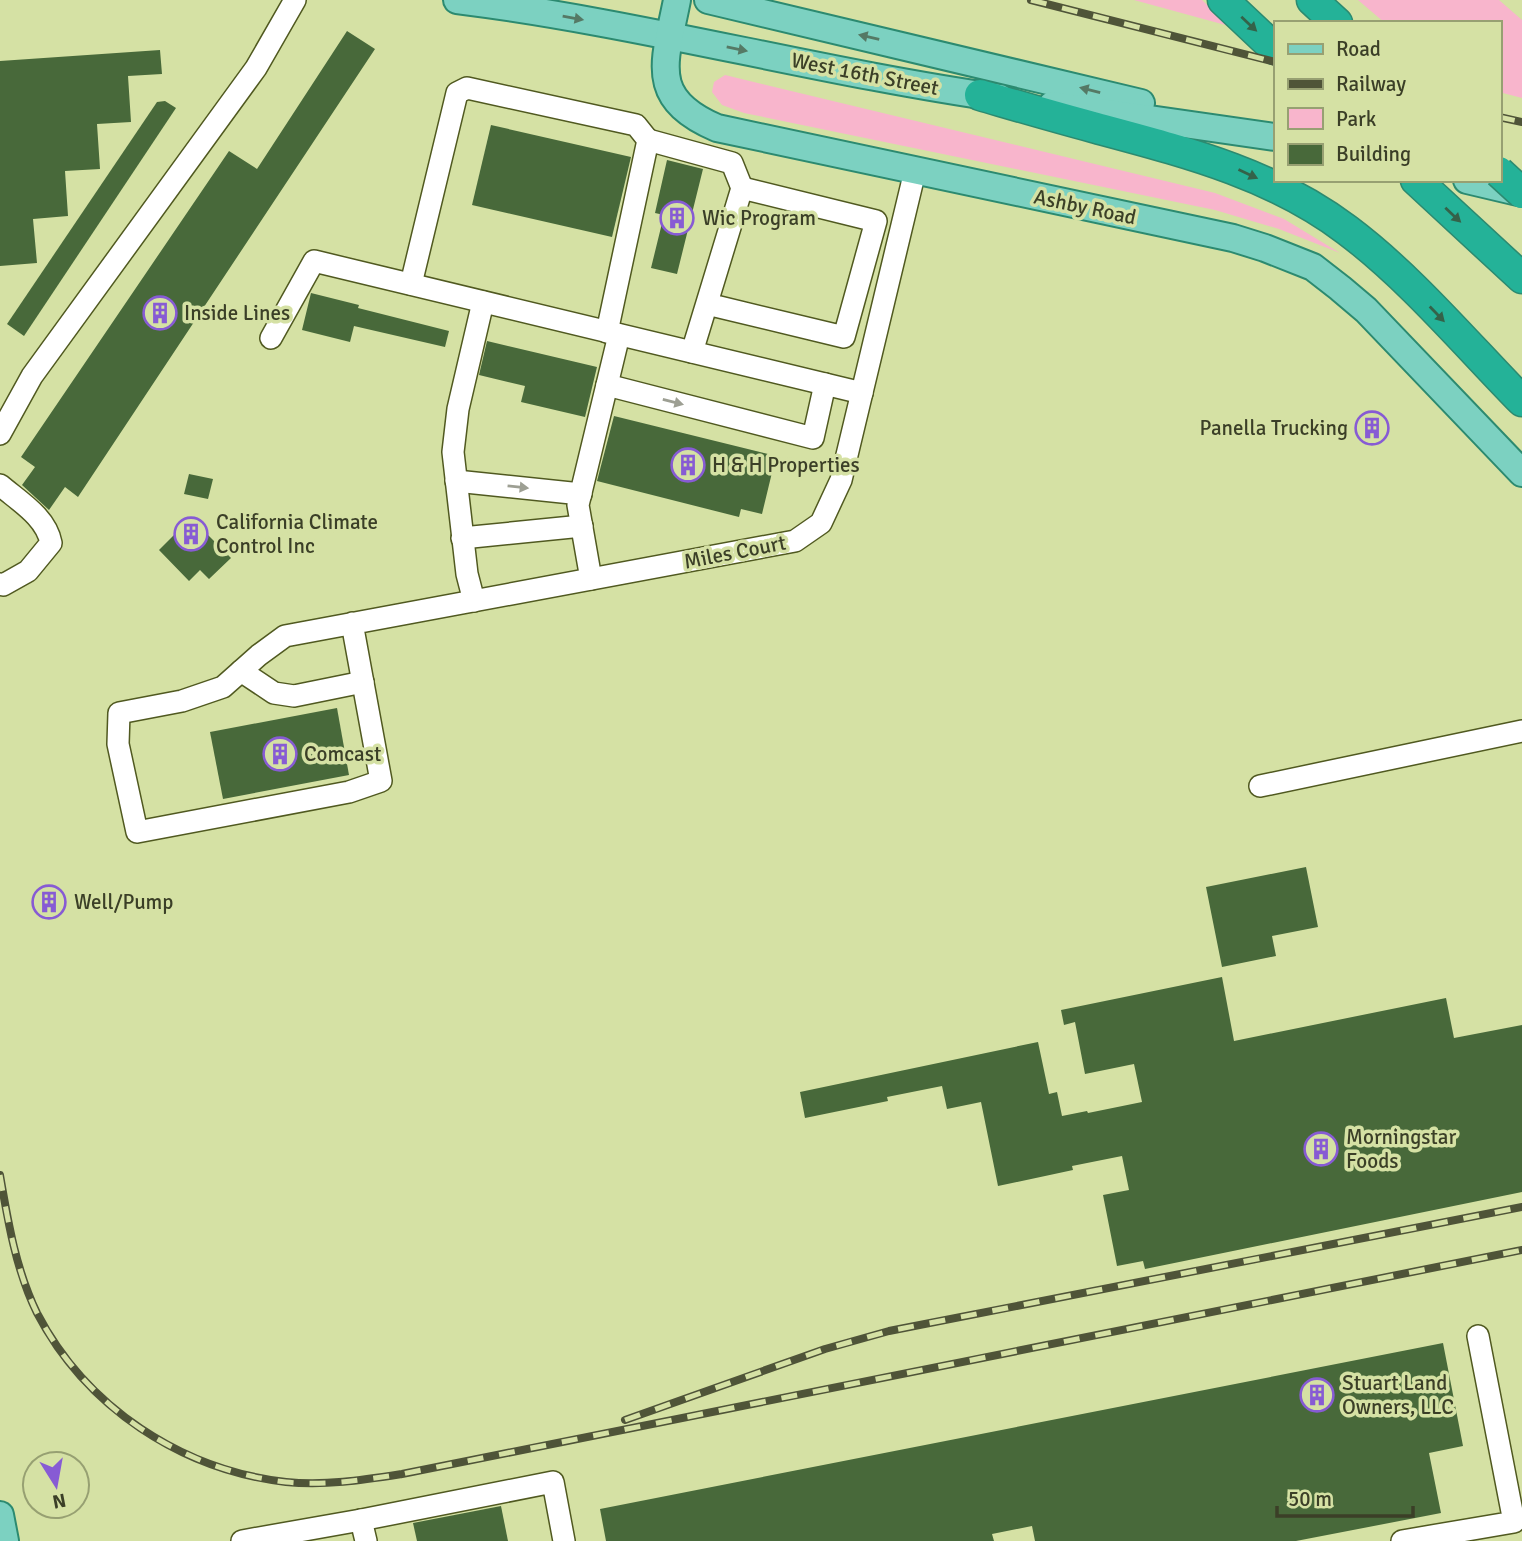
<svg xmlns="http://www.w3.org/2000/svg" width="1522" height="1541" viewBox="0 0 1522 1541" font-family="Signika,sans-serif">
<style>
.green{fill:#f8b5cc}
.building{fill:#48693a}
.lines{fill:none;stroke-linecap:round;stroke-linejoin:round}
.minor-casing{stroke:#505920;stroke-width:24}
.major-casing{stroke:#2c8a70;stroke-width:30}
.highway-casing{stroke:#2c8a70;stroke-width:33}
.minor{stroke:#fff;stroke-width:21}
.major{stroke:#7cd1c1;stroke-width:26}
.highway{stroke:#24b298;stroke-width:30}
.rail-casing{stroke:#4f5438;stroke-width:8}
.rail{stroke:#d5e1a4;stroke-width:5;stroke-dasharray:16;stroke-linecap:butt}
.highway-bridge-casing{stroke:#2c8a70;stroke-width:33;stroke-linecap:butt}
.highway-bridge{stroke:#24b298;stroke-width:30}
.oneway{fill:#557965}
.oneway2{fill:#346249}
.oneway3{fill:#9d9f93}
.labels{text-anchor:middle;stroke-width:7;stroke-linejoin:round;paint-order:stroke}
.street-label{font-size:21px;fill:#3b3f27;stroke:#d5e1a4}
.poi-label{font-size:21px;fill:#3b3f27;stroke:#d5e1a4;text-anchor:start}
</style>
<rect width="100%" height="100%" fill="#d5e1a4"/>
<g class="green">
<path d="M 1134,0 L 1202,0 L 1229,26 Z"/>
<path d="M 1358,0 L 1499,0 L 1522,20 L 1522,98 L 1499,92 L 1499,23 L 1385,23 Z"/>
<path d="M 725,75 L 1215,193 L 1284,219 L 1340,253 L 1279,229 L 1215,210 L 744,113 L 722,105 L 712,92 L 714,82 Z"/>
</g>
<g class="building">
<path d="M 347,31 L 375,49 L 78,497 L 65,487 L 49,510 L 22,485 L 35,467 L 21,457 L 229,151 L 257,169 Z"/>
<path d="M 160,50 L 162,74 L 128,76 L 131,122 L 97,124 L 100,169 L 65,171 L 68,216 L 33,219 L 37,263 L 0,266 L 0,61 Z"/>
<path d="M 165,101 L 176,108 L 24,336 L 7,324 L 157,102 Z"/>
<path d="M 491,125 L 631,157 L 612,237 L 472,205 Z"/>
<path d="M 667,160 L 703,169 L 677,274 L 651,268 L 664,215 L 655,213 Z"/>
<path d="M 311,293 L 359,305 L 358,308 L 449,331 L 445,347 L 354,326 L 350,342 L 302,330 Z"/>
<path d="M 487,341 L 597,367 L 585,417 L 521,402 L 525,386 L 479,375 Z"/>
<path d="M 1365,413 L 1387,419 L 1380,443 L 1358,437 Z"/>
<path d="M 614,416 L 776,456 L 762,514 L 741,509 L 739,517 L 597,481 Z"/>
<path d="M 189,474 L 213,479 L 208,499 L 184,494 Z"/>
<path d="M 191,518 L 231,558 L 209,579 L 200,570 L 189,581 L 159,550 Z"/>
<path d="M 337,708 L 349,775 L 223,799 L 210,732 Z"/>
<path d="M 1306,867 L 1318,927 L 1272,936 L 1276,956 L 1222,967 L 1206,887 Z"/>
<path d="M 58,892 L 61,908 L 40,912 L 36,896 Z"/>
<path d="M 1222,977 L 1234,1041 L 1446,998 L 1454,1038 L 1522,1025 L 1522,1192 L 1145,1269 L 1143,1261 L 1117,1266 L 1103,1195 L 1129,1190 L 1122,1156 L 1072,1166 L 1073,1170 L 998,1186 L 981,1102 L 947,1109 L 942,1086 L 887,1097 L 888,1101 L 805,1118 L 800,1092 L 1038,1042 L 1049,1094 L 1057,1092 L 1062,1116 L 1087,1111 L 1088,1113 L 1142,1102 L 1134,1064 L 1085,1074 L 1075,1022 L 1064,1025 L 1061,1010 Z"/>
<path d="M 1443,1343 L 1463,1446 L 1429,1453 L 1441,1513 L 1296,1541 L 1035,1541 L 1032,1526 L 992,1534 L 994,1541 L 606,1541 L 600,1509 Z"/>
<path d="M 501,1506 L 508,1541 L 417,1541 L 413,1523 Z"/>
</g>
<g class="lines">
<defs>
<g id="minor">
<path d="M 648,140 L 732,163 L 742,188"/>
<path d="M 411,284 L 457,93 L 467,88 L 636,125 L 648,140 L 607,332"/>
<path d="M 271,338 L 314,261 L 862,393"/>
<path d="M 692,352 L 742,188 L 876,221 L 844,337 L 707,304"/>
<path d="M 607,385 L 813,438 L 825,384"/>
<path d="M 0,434 L 32,376 L 256,68 L 295,0"/>
<path d="M 456,481 L 581,494"/>
<path d="M 0,485 C 20,502 46,517 51,543 L 28,571 L 3,585 L 0,584"/>
<path d="M 462,538 L 582,526"/>
<path d="M 591,579 L 578,505 L 619,335"/>
<path d="M 474,601 L 467,574 L 453,452 L 458,409 L 483,302"/>
<path d="M 352,623 L 381,781 L 349,792 L 137,832 L 118,744 L 119,713 L 182,701 L 223,687 L 259,655 L 285,636 L 795,541 L 821,523 L 841,480 L 915,171"/>
<path d="M 241,671 L 274,693 L 294,696 L 363,682"/>
<path d="M 1260,786 L 1522,731"/>
<path d="M 361,1520 L 366,1541"/>
<path d="M 242,1541 L 361,1520 L 553,1482 L 564,1541"/>
<path d="M 1402,1541 L 1514,1522 L 1478,1336"/>
</g>
<g id="major">
<path d="M 457,0 C 640,23 818,72 1000,98"/>
<path d="M 677,0 C 665,62 647,98 717,128 L 1233,238 L 1265,248 L 1313,267 L 1340,288 L 1366,310 L 1522,473"/>
<path d="M 708,0 L 1141,103"/>
<path d="M 1052,105 L 1275,137"/>
<path d="M 1467,180 L 1522,193"/>
<path d="M 0,1515 L 5,1541"/>
</g>
<g id="highway">
<path d="M 1223,0 L 1275,49"/>
<path d="M 1312,0 L 1337,23"/>
<path d="M 980,95 C 1018,106 1055,117 1093,127 C 1182,151 1272,173 1347,230 C 1411,278 1466,344 1522,401"/>
<path d="M 1416,180 L 1522,278"/>
</g>
</defs>
<use href="#minor" class="minor-casing"/>
<use href="#major" class="major-casing"/>
<use href="#highway" class="highway-casing"/>
<use href="#minor" class="minor"/>
<use href="#major" class="major"/>
<use href="#highway" class="highway"/>
<defs>
<g id="rail">
<path d="M 1031,0 L 1275,62"/>
<path d="M 1499,117 L 1522,122"/>
<path d="M 0,1175 C 8,1222 16,1270 37,1313 C 86,1407 181,1470 286,1482 C 325,1486 363,1480 402,1474 L 1522,1250"/>
<path d="M 625,1420 L 825,1349 L 889,1331 L 1522,1207"/>
</g>
</defs>
<use href="#rail" class="rail-casing"/>
<use href="#rail" class="rail"/>
<defs>
<path id="highway-bridge" d="M 1499,172 L 1522,193"/>
</defs>
<use href="#highway-bridge" class="highway-bridge-casing"/>
<use href="#highway-bridge" class="highway-bridge"/>
</g>
<defs><path id="oneway-solid" d="M-6-.8H1V-3.2L6.5 0L1 3.2V.8H-6Z" transform="scale(1.75)"/></defs>
<g class="oneway">
<use href="#oneway-solid" transform="translate(573 18) rotate(10)"/>
<use href="#oneway-solid" transform="translate(869 37) rotate(-167)"/>
<use href="#oneway-solid" transform="translate(737 49) rotate(11)"/>
<use href="#oneway-solid" transform="translate(1090 90) rotate(-166)"/>
</g>
<g class="oneway2">
<use href="#oneway-solid" transform="translate(1249 24) rotate(43)"/>
<use href="#oneway-solid" transform="translate(1248 174) rotate(25)"/>
<use href="#oneway-solid" transform="translate(1453 215) rotate(43)"/>
<use href="#oneway-solid" transform="translate(1437 314) rotate(46)"/>
</g>
<g class="oneway3">
<use href="#oneway-solid" transform="translate(673 402) rotate(14)"/>
<use href="#oneway-solid" transform="translate(518 487) rotate(6)"/>
</g>
<defs>
<symbol id="building-ring" viewBox="-11 -11 22 22"><circle r="9.5" fill="#d5e1a4" stroke="#875bd4" stroke-width="1.5"/><path d="M-4-6H4V6H1V3H-1V6H-4ZM-2.5-4.3h1.7v1.8h-1.7ZM.8-4.3h1.7v1.8H.8ZM-2.5-1h1.7V.8h-1.7ZM.8-1h1.7V.8H.8Z" fill="#875bd4"/></symbol>
</defs>
<g fill-rule="evenodd">
<use href="#building-ring" x="658" y="199" width="38" height="38"/>
<use href="#building-ring" x="141" y="294" width="38" height="38"/>
<use href="#building-ring" x="1353" y="409" width="38" height="38"/>
<use href="#building-ring" x="669" y="446" width="38" height="38"/>
<use href="#building-ring" x="172" y="515" width="38" height="38"/>
<use href="#building-ring" x="261" y="735" width="38" height="38"/>
<use href="#building-ring" x="30" y="883" width="38" height="38"/>
<use href="#building-ring" x="1302" y="1130" width="38" height="38"/>
<use href="#building-ring" x="1298" y="1376" width="38" height="38"/>
</g>
<g class="labels">
<g class="street-label">
<text transform="translate(865 74) rotate(11)" y="7">West 16th Street</text>
<text transform="translate(1085 207) rotate(12)" y="7">Ashby Road</text>
<text transform="translate(735 552) rotate(-11)" y="7">Miles Court</text>
</g>
<g class="poi-label">
<text x="702" y="225">Wic Program</text>
<text x="184" y="320">Inside Lines</text>
<text x="1348" y="435" text-anchor="end">Panella Trucking</text>
<text x="712" y="472">H &amp; H Properties</text>
<text x="216" y="529">California Climate<tspan x="216" dy="24">Control Inc</tspan></text>
<text x="304" y="761">Comcast</text>
<text x="74" y="909">Well/Pump</text>
<text x="1346" y="1144">Morningstar<tspan x="1346" dy="24">Foods</tspan></text>
<text x="1342" y="1390">Stuart Land<tspan x="1342" dy="24">Owners, LLC</tspan></text>
</g>
</g>
<rect x="1274" y="21" width="228" height="161" fill="#d5e1a4" stroke="#97a072" stroke-width="2"/>
<rect x="1288" y="44" width="35" height="10" fill="#7cd1c1" stroke="#97a072" stroke-width="2"/>
<text x="1336" y="56" font-size="21" fill="#3b3f27">Road</text>
<rect x="1288" y="79" width="35" height="10" fill="#4f5438" stroke="#97a072" stroke-width="2"/>
<text x="1336" y="91" font-size="21" fill="#3b3f27">Railway</text>
<rect x="1288" y="108" width="35" height="21" fill="#f8b5cc" stroke="#97a072" stroke-width="2"/>
<text x="1336" y="126" font-size="21" fill="#3b3f27">Park</text>
<rect x="1288" y="144" width="35" height="21" fill="#48693a" stroke="#97a072" stroke-width="2"/>
<text x="1336" y="161" font-size="21" fill="#3b3f27">Building</text>
<g transform="translate(56 1485) rotate(169)"><circle r="33" fill="#d5e1a4" stroke="#97a072" stroke-width="2"/>
<path d="M0-5L12 26L0 18L-12 26Z" fill="#875bd4"/>
<text y="-10" font-size="19" font-weight="bold" text-anchor="middle" fill="#3b3f27">N</text>
</g>
<path d="M1277 1506v10h136v-10" fill="none" stroke="#3b3f27" stroke-width="3.5"/>
<text x="1288" y="1506" font-size="21" fill="#3b3f27" stroke="#d5e1a4" stroke-width="5" paint-order="stroke">50 m</text>
</svg>
